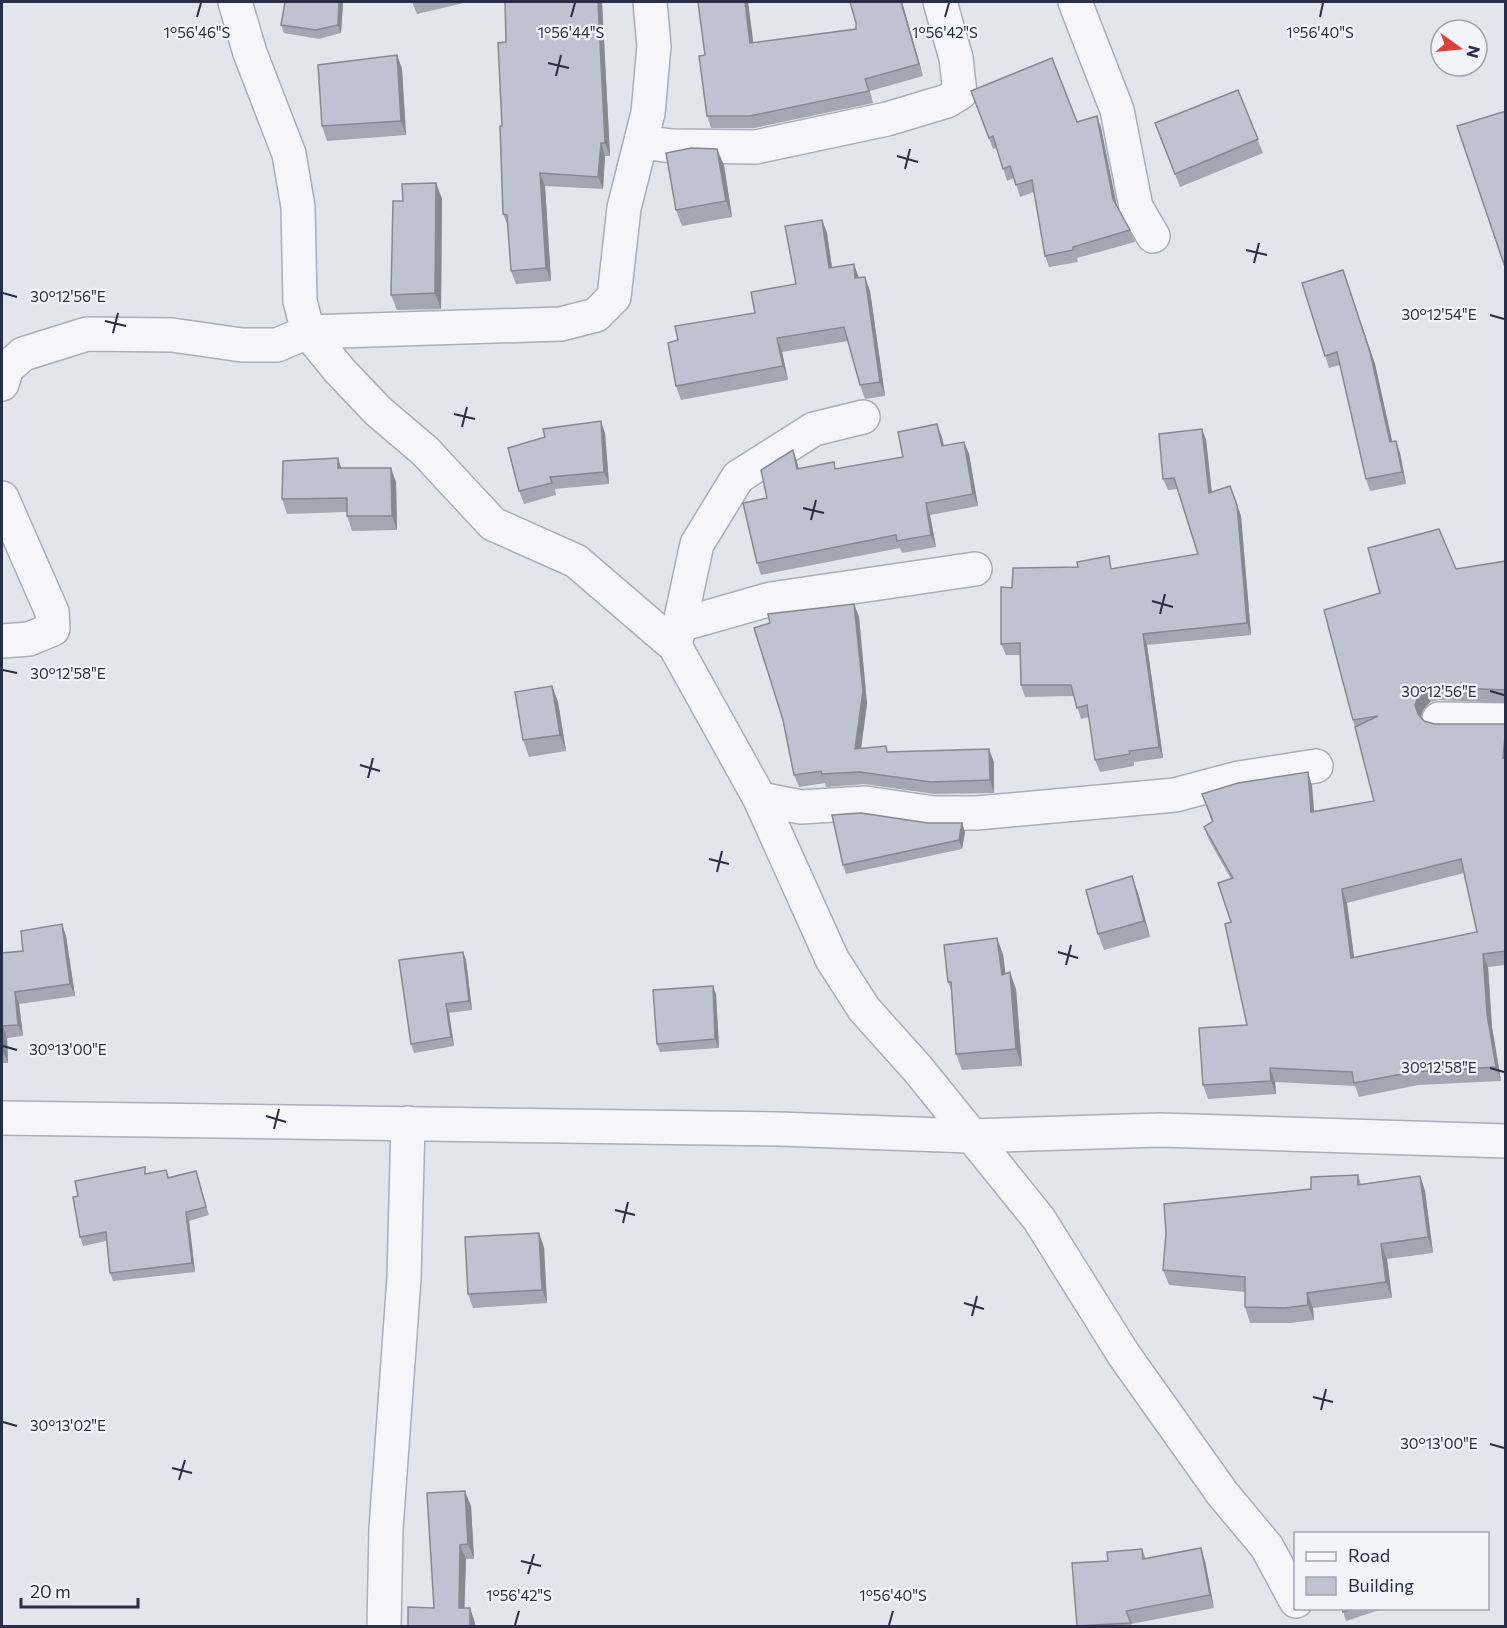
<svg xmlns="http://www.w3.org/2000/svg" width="1507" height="1628" viewBox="0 0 1507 1628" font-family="Commissioner,sans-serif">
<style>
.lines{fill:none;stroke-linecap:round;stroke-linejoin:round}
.minor-casing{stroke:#aaaeba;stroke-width:36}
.minor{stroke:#f6f6fa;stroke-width:33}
.wall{fill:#a4a7b3;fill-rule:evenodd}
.shaded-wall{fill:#868892}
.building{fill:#bfc2d0;stroke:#868892;stroke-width:1.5;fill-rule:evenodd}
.ticks{fill:none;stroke:#282e46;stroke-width:2}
.ticks-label{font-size:15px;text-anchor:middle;fill:#282e46;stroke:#f3f4f9;stroke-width:4.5;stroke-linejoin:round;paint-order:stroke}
</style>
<rect width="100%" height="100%" fill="#e2e5ec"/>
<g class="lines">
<defs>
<g id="minor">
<path d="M 235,2 L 250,53 L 289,154 L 298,207 L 300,301 L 308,332 L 340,371 L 378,411 L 425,451 L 493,524 L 576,561 L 675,646 L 760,799 L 832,959 L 864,1009 L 917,1068 L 1039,1219 L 1124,1355 L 1222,1493 L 1267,1547 L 1296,1601"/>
<path d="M 1075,2 L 1117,110 L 1136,207 L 1153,236"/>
<path d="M 641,142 L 672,146 L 756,147 L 887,119 L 947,101 L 960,93 L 956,58 L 940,2"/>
<path d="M 2,384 L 7,368 L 23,354 L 87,334 L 172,335 L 242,345 L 277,345 L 308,332 L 561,324 L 596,315 L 614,297 L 624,208 L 648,113 L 654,46 L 650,2"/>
<path d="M 2,498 L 52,612 L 53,629 L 29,639 L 2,641"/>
<path d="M 680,625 L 771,599 L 975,569"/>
<path d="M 675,646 L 697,544 L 738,477 L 814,429 L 863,417"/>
<path d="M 1439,719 L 1506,720"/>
<path d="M 760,799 L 801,807 L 865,803 L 934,813 L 977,813 L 1175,795 L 1239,778 L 1316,766"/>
<path d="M 2,1118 L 779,1129 L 970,1136 L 1160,1130 L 1506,1141"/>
<path d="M 384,1626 L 386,1529 L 404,1278 L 408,1123"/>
</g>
</defs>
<use href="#minor" class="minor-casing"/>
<use href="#minor" class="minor"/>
</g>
<g class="wall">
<path d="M 285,2 L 343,2 L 341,33 L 319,39 L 284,33 L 281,25 Z"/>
<path d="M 412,2 L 468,2 L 417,14 Z"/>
<path d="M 505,2 L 602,2 L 610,156 L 605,156 L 603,189 L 545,186 L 551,281 L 516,284 L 511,271 L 508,227 L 503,214 L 502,126 L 506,42 Z"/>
<path d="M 698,2 L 748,2 L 753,43 L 856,29 L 856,23 L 850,2 L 902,2 L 923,76 L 870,91 L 873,103 L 754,128 L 711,128 L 707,116 L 705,55 Z"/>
<path d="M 397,55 L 402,69 L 406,135 L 327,141 L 322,126 Z"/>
<path d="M 1238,90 L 1263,153 L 1180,187 L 1160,137 Z"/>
<path d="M 971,91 L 1077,122 L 1097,116 L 1101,128 L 1116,205 L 1130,230 L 1135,242 L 1077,258 L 1078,262 L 1049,267 L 1045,256 L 1034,192 L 1020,197 L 1014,178 L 1007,181 L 997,148 L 993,149 Z"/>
<path d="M 724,165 L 732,217 L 682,226 L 676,210 Z"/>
<path d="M 436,183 L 442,199 L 441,309 L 397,310 L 391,295 L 403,201 Z"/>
<path d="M 822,220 L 827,233 L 832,267 L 859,278 L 870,291 L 885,396 L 865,399 L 860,385 L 848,341 L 782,352 L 788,380 L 681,400 L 676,386 L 678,340 L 755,313 L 796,284 Z"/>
<path d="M 1302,283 L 1375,364 L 1392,442 L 1400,453 L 1406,484 L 1370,491 L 1366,479 L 1340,365 L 1329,368 Z"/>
<path d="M 1202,429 L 1206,440 L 1212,492 L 1230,486 L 1241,516 L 1251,635 L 1147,645 L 1163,758 L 1134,762 L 1134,766 L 1100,772 L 1095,760 L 1089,717 L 1081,719 L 1074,696 L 1025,697 L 1021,685 L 1020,655 L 1006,655 L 1001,644 L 1113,568 L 1198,554 L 1177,489 L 1168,490 L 1163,479 Z"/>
<path d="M 605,433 L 609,484 L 555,489 L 556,495 L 524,504 L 519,491 Z"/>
<path d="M 942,437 L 944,446 L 964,442 L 969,454 L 978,506 L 930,515 L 936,547 L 902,553 L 900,548 L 761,575 L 757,563 L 767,498 L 797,462 L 799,469 L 836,469 L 903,457 Z"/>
<path d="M 342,468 L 396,482 L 397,530 L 352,531 L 347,516 L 347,512 L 287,514 L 282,499 Z"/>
<path d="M 1506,561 L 1506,703 L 1439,700 L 1430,702 L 1423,710 L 1421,718 L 1424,721 L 1434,724 L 1506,724 L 1506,965 L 1488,967 L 1492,1027 L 1501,1081 L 1418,1085 L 1359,1097 L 1355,1086 L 1275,1082 L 1276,1094 L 1208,1099 L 1203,1085 L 1247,1025 L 1231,922 L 1231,879 L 1209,840 L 1204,827 L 1212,822 L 1202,794 L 1312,786 L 1314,811 L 1374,801 L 1353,720 L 1380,593 L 1456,569 ZM 1464,873 L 1477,932 L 1354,958 L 1347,903 Z"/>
<path d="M 854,604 L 859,617 L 867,704 L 861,749 L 888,752 L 994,762 L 994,793 L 935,794 L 864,784 L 826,787 L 825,783 L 799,787 L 794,775 Z"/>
<path d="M 552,686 L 558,702 L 566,751 L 529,757 L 523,740 Z"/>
<path d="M 962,823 L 965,832 L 962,849 L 846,874 L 843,865 Z"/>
<path d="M 1138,893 L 1150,937 L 1104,950 L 1098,934 Z"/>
<path d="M 62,924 L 66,936 L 75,996 L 19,1004 L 23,1036 L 7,1038 L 8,1063 L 2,1063 L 2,953 L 23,951 Z"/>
<path d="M 463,952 L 466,960 L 472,1010 L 449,1013 L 454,1046 L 414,1053 L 411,1044 Z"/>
<path d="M 1003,954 L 1005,974 L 1016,989 L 1022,1066 L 962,1070 L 956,1054 L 951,990 L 948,982 Z"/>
<path d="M 716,994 L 719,1048 L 660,1052 L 657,1044 Z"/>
<path d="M 166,1170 L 169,1177 L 196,1171 L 209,1215 L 189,1221 L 195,1272 L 113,1281 L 110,1273 L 106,1241 L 83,1246 L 80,1237 L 78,1196 L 147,1173 Z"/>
<path d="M 1358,1175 L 1361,1184 L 1420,1176 L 1425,1191 L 1433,1253 L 1387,1259 L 1392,1298 L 1313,1308 L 1314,1320 L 1290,1323 L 1250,1323 L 1245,1307 L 1245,1292 L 1169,1285 L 1163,1270 L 1311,1189 Z"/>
<path d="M 544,1247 L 547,1303 L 473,1308 L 468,1294 Z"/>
<path d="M 471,1506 L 474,1559 L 466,1559 L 464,1608 L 470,1608 L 475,1623 L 434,1608 Z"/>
<path d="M 1142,1549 L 1146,1559 L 1205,1561 L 1214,1608 L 1131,1624 L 1132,1626 L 1077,1626 L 1108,1561 Z"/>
<path d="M 1342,1608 L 1379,1608 L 1379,1610 L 1346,1621 Z"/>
</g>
<g class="shaded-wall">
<path d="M 339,2 L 343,2 L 341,33 L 338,25 Z"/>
<path d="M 598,2 L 602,2 L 610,156 L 605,143 Z"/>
<path d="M 745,2 L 748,2 L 755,55 L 750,43 Z"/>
<path d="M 901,2 L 902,2 L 923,76 L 919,64 Z"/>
<path d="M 397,55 L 402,69 L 406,135 L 401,121 Z"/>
<path d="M 1097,116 L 1101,128 L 1118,211 L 1113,199 Z"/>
<path d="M 601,143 L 605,156 L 603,189 L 598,177 Z"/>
<path d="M 717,149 L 724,165 L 732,217 L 726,201 Z"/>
<path d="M 540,173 L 545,186 L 551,281 L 546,268 Z"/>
<path d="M 436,183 L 442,199 L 441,309 L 435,293 Z"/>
<path d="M 822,220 L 827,233 L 834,282 L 829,268 Z"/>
<path d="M 854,264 L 859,278 L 855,278 Z"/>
<path d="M 1343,270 L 1375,364 L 1395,454 L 1390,442 Z"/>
<path d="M 865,277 L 870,291 L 885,396 L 880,382 Z"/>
<path d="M 777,338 L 782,352 L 788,380 L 783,366 Z"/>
<path d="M 601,421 L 605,433 L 609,484 L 604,472 Z"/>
<path d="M 937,424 L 942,437 L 946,458 L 942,446 Z"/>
<path d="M 1202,429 L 1206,440 L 1213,505 L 1209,493 Z"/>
<path d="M 1396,441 L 1400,453 L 1406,484 L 1402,472 Z"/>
<path d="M 964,442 L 969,454 L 978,506 L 973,494 Z"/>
<path d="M 793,450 L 797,462 L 801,481 L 797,469 Z"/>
<path d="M 338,458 L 343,473 L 338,468 Z"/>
<path d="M 391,468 L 396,482 L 397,530 L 392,516 Z"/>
<path d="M 926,503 L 930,515 L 936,547 L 931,535 Z"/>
<path d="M 1237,505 L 1241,516 L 1251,635 L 1247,623 Z"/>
<path d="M 854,604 L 859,617 L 867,704 L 859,762 L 855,749 Z"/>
<path d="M 1143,634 L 1147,645 L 1163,758 L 1159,747 Z"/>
<path d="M 552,686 L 558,702 L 566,751 L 560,735 Z"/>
<path d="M 1426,689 L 1430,702 L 1423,710 L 1420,718 L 1418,714 L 1415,705 L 1418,697 Z"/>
<path d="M 1506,729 L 1506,766 L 1503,758 Z"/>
<path d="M 989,749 L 994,762 L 994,793 L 990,780 Z"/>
<path d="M 1308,772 L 1312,786 L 1315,825 L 1311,812 Z"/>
<path d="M 962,823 L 965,832 L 962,849 L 959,840 Z"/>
<path d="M 1132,876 L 1138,893 L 1150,937 L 1144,921 Z"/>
<path d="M 1342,889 L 1347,903 L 1356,972 L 1351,958 Z"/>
<path d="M 62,924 L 66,936 L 75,996 L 70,984 Z"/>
<path d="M 997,938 L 1003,954 L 1008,992 L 1002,975 Z"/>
<path d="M 463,952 L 466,960 L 472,1010 L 469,1001 Z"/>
<path d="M 1483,954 L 1488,967 L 1492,1027 L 1501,1081 L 1496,1067 L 1487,1014 Z"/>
<path d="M 1010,972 L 1016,989 L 1022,1066 L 1016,1049 Z"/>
<path d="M 713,986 L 716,994 L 719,1048 L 715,1039 Z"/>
<path d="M 15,992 L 19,1004 L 23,1036 L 18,1025 Z"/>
<path d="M 446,1004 L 449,1013 L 454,1046 L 451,1037 Z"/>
<path d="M 3,1026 L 7,1038 L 8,1063 L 3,1051 Z"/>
<path d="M 1270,1068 L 1275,1082 L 1276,1094 L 1271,1081 Z"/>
<path d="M 1420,1176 L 1425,1191 L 1433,1253 L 1428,1237 Z"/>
<path d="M 186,1212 L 189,1221 L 195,1272 L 192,1263 Z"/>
<path d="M 539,1233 L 544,1247 L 547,1303 L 542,1290 Z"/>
<path d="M 1381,1244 L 1387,1259 L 1392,1298 L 1386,1282 Z"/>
<path d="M 1307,1293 L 1313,1308 L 1314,1320 L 1308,1305 Z"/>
<path d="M 465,1491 L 471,1506 L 474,1559 L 468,1544 Z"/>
<path d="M 460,1545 L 466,1559 L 464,1623 L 459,1608 Z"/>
<path d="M 1201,1548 L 1205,1561 L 1214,1608 L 1210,1595 Z"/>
<path d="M 470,1608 L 475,1623 L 475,1626 L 470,1626 Z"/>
</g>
<g class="building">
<path d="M 285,2 L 339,2 L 338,25 L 316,30 L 281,25 Z"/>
<path d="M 505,2 L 598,2 L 605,143 L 601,143 L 598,177 L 540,173 L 546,268 L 511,271 L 507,215 L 503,214 L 500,126 L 502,126 L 498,43 L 506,42 Z"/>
<path d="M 698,2 L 745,2 L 750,43 L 856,29 L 856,23 L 850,2 L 901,2 L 919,64 L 865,79 L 869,91 L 750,116 L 707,116 L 699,56 L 705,55 Z"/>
<path d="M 397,55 L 401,121 L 322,126 L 318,65 Z"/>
<path d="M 1052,58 L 1077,122 L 1097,116 L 1113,199 L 1130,230 L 1073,247 L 1073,250 L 1045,256 L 1032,180 L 1016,185 L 1010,166 L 1003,169 L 993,136 L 989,138 L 971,91 Z"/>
<path d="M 1238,90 L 1258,139 L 1175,174 L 1155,123 Z"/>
<path d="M 1506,111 L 1506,270 L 1457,126 Z"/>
<path d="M 691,148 L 717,149 L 726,201 L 676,210 L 666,153 Z"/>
<path d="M 436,183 L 435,293 L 391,295 L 393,201 L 403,201 L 402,184 Z"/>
<path d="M 822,220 L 829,268 L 854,264 L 855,278 L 865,277 L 880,382 L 860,385 L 844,327 L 777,338 L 783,366 L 676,386 L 668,343 L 678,340 L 675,326 L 755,313 L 751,292 L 796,284 L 785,226 Z"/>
<path d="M 1343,270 L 1370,352 L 1390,442 L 1396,441 L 1402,472 L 1366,479 L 1337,352 L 1325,356 L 1302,283 Z"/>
<path d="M 601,421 L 604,472 L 550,477 L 552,483 L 519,491 L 508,448 L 545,437 L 543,429 Z"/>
<path d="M 937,424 L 942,446 L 964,442 L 973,494 L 926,503 L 931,535 L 897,541 L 896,535 L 757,563 L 743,503 L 767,498 L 761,470 L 793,450 L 797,469 L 834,462 L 835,469 L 903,457 L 898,432 Z"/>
<path d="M 1202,429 L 1209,493 L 1230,486 L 1237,505 L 1247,623 L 1143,634 L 1159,747 L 1129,751 L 1130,754 L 1095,760 L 1087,705 L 1077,708 L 1071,685 L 1021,685 L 1020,643 L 1001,644 L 1001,587 L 1012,588 L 1013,568 L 1078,567 L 1077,562 L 1109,556 L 1111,569 L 1198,554 L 1174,478 L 1163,479 L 1159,434 Z"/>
<path d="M 338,458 L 338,468 L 391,468 L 392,516 L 347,516 L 347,498 L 282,499 L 283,461 Z"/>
<path d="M 1439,529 L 1456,569 L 1506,561 L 1506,690 L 1434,687 L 1426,689 L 1418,697 L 1415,705 L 1418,714 L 1424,721 L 1434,724 L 1506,724 L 1503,758 L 1506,758 L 1506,951 L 1483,954 L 1487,1014 L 1496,1067 L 1413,1072 L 1354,1083 L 1352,1072 L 1270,1068 L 1271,1081 L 1203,1085 L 1199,1028 L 1247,1025 L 1225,924 L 1231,922 L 1218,883 L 1233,878 L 1204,827 L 1213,821 L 1202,794 L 1238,783 L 1308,772 L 1311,812 L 1374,801 L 1355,727 L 1378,716 L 1353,720 L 1324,610 L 1380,593 L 1368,548 ZM 1461,859 L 1477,932 L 1351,958 L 1342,889 Z"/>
<path d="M 854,604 L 863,691 L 855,749 L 886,746 L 887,752 L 989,749 L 990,780 L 931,782 L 860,772 L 822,774 L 821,771 L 794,775 L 783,720 L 754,628 L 770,623 L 768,614 Z"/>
<path d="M 552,686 L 560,735 L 523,740 L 515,692 Z"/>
<path d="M 861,813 L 928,823 L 962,823 L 959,840 L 843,865 L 832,815 Z"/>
<path d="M 1132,876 L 1144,921 L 1098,934 L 1086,890 Z"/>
<path d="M 62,924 L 70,984 L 15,992 L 18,1025 L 3,1026 L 3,1051 L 2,1051 L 2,953 L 23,951 L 21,931 Z"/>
<path d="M 997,938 L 1002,975 L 1010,972 L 1016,1049 L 956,1054 L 951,982 L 948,982 L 944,945 Z"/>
<path d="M 463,952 L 469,1001 L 446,1004 L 451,1037 L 411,1044 L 399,960 Z"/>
<path d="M 713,986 L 715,1039 L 657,1044 L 653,990 Z"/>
<path d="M 145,1167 L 145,1174 L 166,1170 L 168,1178 L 196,1171 L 206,1207 L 186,1212 L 192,1263 L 110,1273 L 106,1232 L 80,1237 L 73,1197 L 78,1196 L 75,1181 Z"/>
<path d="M 1358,1175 L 1358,1185 L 1420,1176 L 1428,1237 L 1381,1244 L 1386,1282 L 1307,1293 L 1308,1305 L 1285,1308 L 1245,1307 L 1245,1277 L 1163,1270 L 1166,1233 L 1164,1204 L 1311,1189 L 1311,1177 Z"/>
<path d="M 539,1233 L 542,1290 L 468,1294 L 465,1237 Z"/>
<path d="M 465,1491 L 468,1544 L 460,1545 L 459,1608 L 470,1608 L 470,1626 L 408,1626 L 408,1607 L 434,1608 L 427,1493 Z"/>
<path d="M 1201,1548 L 1210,1595 L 1126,1611 L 1131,1623 L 1077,1626 L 1072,1563 L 1108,1561 L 1107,1552 L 1142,1549 L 1143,1559 Z"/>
<path d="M 1342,1608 L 1355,1608 L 1343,1612 Z"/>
</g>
<path class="ticks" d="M 197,17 L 201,3M 571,17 L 575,3M 945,17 L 949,3M 1320,17 L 1323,3M 548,63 L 569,68M 556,76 L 561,55M 897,156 L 918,162M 905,169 L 910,149M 1246,250 L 1267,255M 1254,263 L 1259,243M 3,293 L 17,297M 1490,315 L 1504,319M 105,321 L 126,326M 113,333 L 118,313M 454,414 L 475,419M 462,427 L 467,407M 803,508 L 824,513M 811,520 L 816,500M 1152,601 L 1173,607M 1160,614 L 1165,594M 3,670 L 17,673M 1490,691 L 1504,695M 360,765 L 380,771M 368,778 L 373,758M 709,859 L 729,864M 717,872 L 722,851M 1058,952 L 1078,958M 1066,965 L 1071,945M 3,1046 L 17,1050M 1490,1068 L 1504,1072M 266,1116 L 286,1122M 274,1129 L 279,1109M 615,1210 L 635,1215M 623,1223 L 628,1202M 964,1303 L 984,1309M 972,1316 L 977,1296M 1313,1397 L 1333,1402M 1321,1410 L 1326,1389M 3,1422 L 17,1426M 1490,1444 L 1504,1448M 172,1468 L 192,1473M 179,1480 L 185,1460M 521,1561 L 541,1566M 528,1574 L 534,1554M 515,1625 L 519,1611M 889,1625 L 893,1611"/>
<g class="ticks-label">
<text x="197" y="38">1°56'46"S</text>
<text x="571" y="38">1°56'44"S</text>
<text x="945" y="38">1°56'42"S</text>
<text x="1320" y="38">1°56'40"S</text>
<text x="68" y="302">30°12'56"E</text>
<text x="1439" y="320">30°12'54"E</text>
<text x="68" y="679">30°12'58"E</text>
<text x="1439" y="697">30°12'56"E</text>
<text x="68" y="1055">30°13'00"E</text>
<text x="1439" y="1073">30°12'58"E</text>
<text x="68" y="1431">30°13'02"E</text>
<text x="1439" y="1449">30°13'00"E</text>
<text x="519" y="1601">1°56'42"S</text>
<text x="893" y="1601">1°56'40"S</text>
</g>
<rect width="1507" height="1628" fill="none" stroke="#282e46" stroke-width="6"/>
<rect x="1294" y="1532" width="195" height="78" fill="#f3f4f9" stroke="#a2a5b1" stroke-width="1.5"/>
<rect x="1306" y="1552" width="30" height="9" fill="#f6f6fa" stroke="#a2a5b1" stroke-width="1.5"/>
<text x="1348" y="1562" font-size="18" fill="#282e46">Road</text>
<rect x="1306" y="1577" width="30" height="18" fill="#bfc2d0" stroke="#a2a5b1" stroke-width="1.5"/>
<text x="1348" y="1592" font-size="18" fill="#282e46">Building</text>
<g transform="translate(1459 48) rotate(105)"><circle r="28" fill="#f3f4f9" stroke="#a2a5b1" stroke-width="1.5"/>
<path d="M0-4.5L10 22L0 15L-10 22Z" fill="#dc403c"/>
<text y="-9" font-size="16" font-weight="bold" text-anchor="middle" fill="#282e46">N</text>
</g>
<path d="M21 1598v9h117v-9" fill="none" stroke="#282e46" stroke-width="3"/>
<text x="30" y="1598" font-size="18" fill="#282e46" stroke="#f3f4f9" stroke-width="4.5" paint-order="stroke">20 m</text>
</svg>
